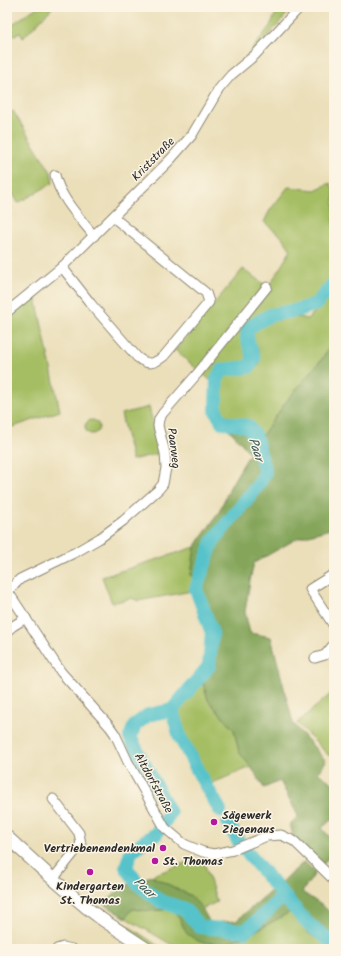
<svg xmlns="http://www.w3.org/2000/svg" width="341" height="956" viewBox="0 0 341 956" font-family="Kalam,sans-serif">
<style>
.green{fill:#a5be64;stroke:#687448}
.forest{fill:#84a55a;stroke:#586842}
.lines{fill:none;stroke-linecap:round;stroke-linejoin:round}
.river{stroke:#56c3cb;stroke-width:14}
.minor-casing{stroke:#8b8572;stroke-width:11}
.major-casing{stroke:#8b8572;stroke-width:14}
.minor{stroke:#fff;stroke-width:9}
.major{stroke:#fff;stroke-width:12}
.poi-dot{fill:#b5179e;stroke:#fcf5e5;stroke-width:1.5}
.labels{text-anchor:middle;stroke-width:3;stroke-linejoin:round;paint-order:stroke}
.street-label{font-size:12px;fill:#2b2b2b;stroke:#fcf5e5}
.poi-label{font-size:12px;font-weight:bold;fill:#2b2b2b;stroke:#fcf5e5;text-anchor:start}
.water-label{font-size:13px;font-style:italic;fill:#38595b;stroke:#fcf5e5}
</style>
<rect width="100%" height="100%" fill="#fcf5e5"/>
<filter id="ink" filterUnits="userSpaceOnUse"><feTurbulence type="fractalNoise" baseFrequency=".025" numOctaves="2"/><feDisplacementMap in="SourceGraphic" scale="8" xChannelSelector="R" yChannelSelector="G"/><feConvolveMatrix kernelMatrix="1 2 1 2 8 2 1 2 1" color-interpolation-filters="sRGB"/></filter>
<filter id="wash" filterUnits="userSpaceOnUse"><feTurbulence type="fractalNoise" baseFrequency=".012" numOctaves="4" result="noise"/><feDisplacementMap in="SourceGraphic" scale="16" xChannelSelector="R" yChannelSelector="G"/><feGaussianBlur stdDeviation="0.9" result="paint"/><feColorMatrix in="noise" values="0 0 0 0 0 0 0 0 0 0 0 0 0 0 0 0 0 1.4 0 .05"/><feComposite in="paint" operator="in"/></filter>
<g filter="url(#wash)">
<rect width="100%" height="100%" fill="#ebdfba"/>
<g class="green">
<path d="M 37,7 L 53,7 L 23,38 L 20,33 L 7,38 L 7,28 Z"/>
<path d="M 279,7 L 293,7 L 261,44 L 246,57 L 270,26 Z"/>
<path d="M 13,111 L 51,172 L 53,183 L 18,203 L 7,182 L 7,115 Z"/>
<path d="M 330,183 L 334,191 L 334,276 L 312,299 L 299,306 L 287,306 L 279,307 L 249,325 L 244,335 L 251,359 L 244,365 L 226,365 L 219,370 L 213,383 L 201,372 L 269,286 L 291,250 L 282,237 L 264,222 L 270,210 L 288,187 L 315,190 Z"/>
<path d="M 243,269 L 265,285 L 198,370 L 175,350 Z"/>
<path d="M 35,293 L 60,411 L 7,429 L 7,456 L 7,315 Z"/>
<path d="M 334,293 L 334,339 L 322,359 L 288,399 L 261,437 L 259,431 L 254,423 L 230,417 L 222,413 L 220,397 L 223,374 C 233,371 242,371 252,372 L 259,365 L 260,359 L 258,350 L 252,338 L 253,330 L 280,316 L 293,316 L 307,319 L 331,297 Z"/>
<path d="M 149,407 L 160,453 L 132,460 L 121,414 Z"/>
<circle cx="92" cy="427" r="7"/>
<path d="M 195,547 L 191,575 L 196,583 L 192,591 L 138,601 L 132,598 L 112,603 L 102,577 Z"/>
<path d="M 202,680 L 208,700 L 234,730 L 239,752 L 251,767 L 210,784 L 189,747 L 175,716 Z"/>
<path d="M 334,691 L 334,752 L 329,756 L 297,723 Z"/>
<path d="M 193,860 L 204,862 L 217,902 L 202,909 L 191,896 L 151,876 Z"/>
<path d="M 98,906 L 163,949 L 151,949 L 94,910 Z"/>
<path d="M 132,909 L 149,911 L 173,909 L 179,918 L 224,944 L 254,932 L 290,912 L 309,934 L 334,949 L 179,949 L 126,918 Z"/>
</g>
<g class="forest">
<path d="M 334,339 L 334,528 L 298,538 L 254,563 L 250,581 L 245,612 L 250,633 L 271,637 L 293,723 L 326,761 L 318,773 L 334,784 L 334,821 L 331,820 L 322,828 C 339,848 337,846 322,866 L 294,839 L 290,824 L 298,816 L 280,781 L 264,788 L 251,767 L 239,752 L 234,730 L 208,700 L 202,680 L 213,663 L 216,634 L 201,590 L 191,575 L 195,547 L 219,512 L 231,485 L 250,453 L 227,427 C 248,425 243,428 256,442 L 261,437 L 288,399 L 322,359 Z"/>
<path d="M 304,862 L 316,872 L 302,892 L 323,906 L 334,916 L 334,943 L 318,931 L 277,886 Z"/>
<path d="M 151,876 L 191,896 L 202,908 L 210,923 L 236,921 L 272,890 L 290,912 L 254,932 L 224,944 L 200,942 L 187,934 L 179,918 L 173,909 L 149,911 L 132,909 L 126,918 L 103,903 L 125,886 Z"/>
</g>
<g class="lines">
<g class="river">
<path d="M 172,710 L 148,715 L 135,725 L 130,737 L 170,813 L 156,834 L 143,842 L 131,852 L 126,867 L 138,884 L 160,901 L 184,909 L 200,927 L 245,931 L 257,921 L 283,896"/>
<path d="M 220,810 L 202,779 L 180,737 L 172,710 L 209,666 L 212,633 L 196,589 L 213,541 L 258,485 L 265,473 L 256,438 L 248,426 L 222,422 L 216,411 L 216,404 L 217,379 L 222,370 L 249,367 L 254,359 L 247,338 L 248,328 L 270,315 L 298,310 L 316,304 L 334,283"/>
<path d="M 228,823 L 240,844 L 306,922 L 334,944"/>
</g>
</g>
</g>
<g filter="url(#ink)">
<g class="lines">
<defs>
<g id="minor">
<path d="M 55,175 C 60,198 80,218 94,236"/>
<path d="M 62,267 L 91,304 L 137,357 C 148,366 154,364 164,356 L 209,302 L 206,293 L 113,217"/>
<path d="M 7,312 L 62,267 L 170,160 L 192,135 L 219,89 L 231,75 L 255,55 L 300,7"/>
<path d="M 334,574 L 310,589 L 334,626"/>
<path d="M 7,590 L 61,672 L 110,727 L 115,734 L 128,762 L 165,828 L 184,844 L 203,852 L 214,854 L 233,850 L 267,836 L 281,835 L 294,841 L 334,880"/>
<path d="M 8,591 L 20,579 L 76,552 L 100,538 L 123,521 L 158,490 L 163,484 L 166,468 L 165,453 L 158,426 L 159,419 L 163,413 L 197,374 L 267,287"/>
<path d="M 7,631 L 13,626 L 26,618"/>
<path d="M 315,658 L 325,655 L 334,644"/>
<path d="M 53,879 L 81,844 L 79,833 L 53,799"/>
<path d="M 57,949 L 63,947 L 72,949"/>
</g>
<path id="major" d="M 7,837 L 53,879 L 87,908 L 103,920 L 147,949"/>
</defs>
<use href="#minor" class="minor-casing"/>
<use href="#major" class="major-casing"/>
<use href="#minor" class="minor"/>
<use href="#major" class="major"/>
</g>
</g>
<g class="poi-dot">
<circle cx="214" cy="822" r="4"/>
<circle cx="163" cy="848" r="4"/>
<circle cx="155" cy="861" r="4"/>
<circle cx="90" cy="872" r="4"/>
</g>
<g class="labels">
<g class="street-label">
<text transform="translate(153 159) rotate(-46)" y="4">Kriststraße</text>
<text transform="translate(174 448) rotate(83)" y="4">Paarweg</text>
<text transform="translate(154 783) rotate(61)" y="4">Altdorfstraße</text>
</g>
<g class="poi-label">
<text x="222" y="819">Sägewerk<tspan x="222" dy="14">Ziegenaus</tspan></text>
<text x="155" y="852" text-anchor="end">Vertriebenendenkmal</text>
<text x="163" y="865">St. Thomas</text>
<text x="90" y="890" text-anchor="middle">Kindergarten<tspan x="90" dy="14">St. Thomas</tspan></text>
</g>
<g class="water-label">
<text transform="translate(257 449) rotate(72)" y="5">Paar</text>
<text transform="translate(145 887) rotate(42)" y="5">Paar</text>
</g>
</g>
<rect width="341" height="956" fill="none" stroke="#fcf5e5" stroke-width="24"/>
</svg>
